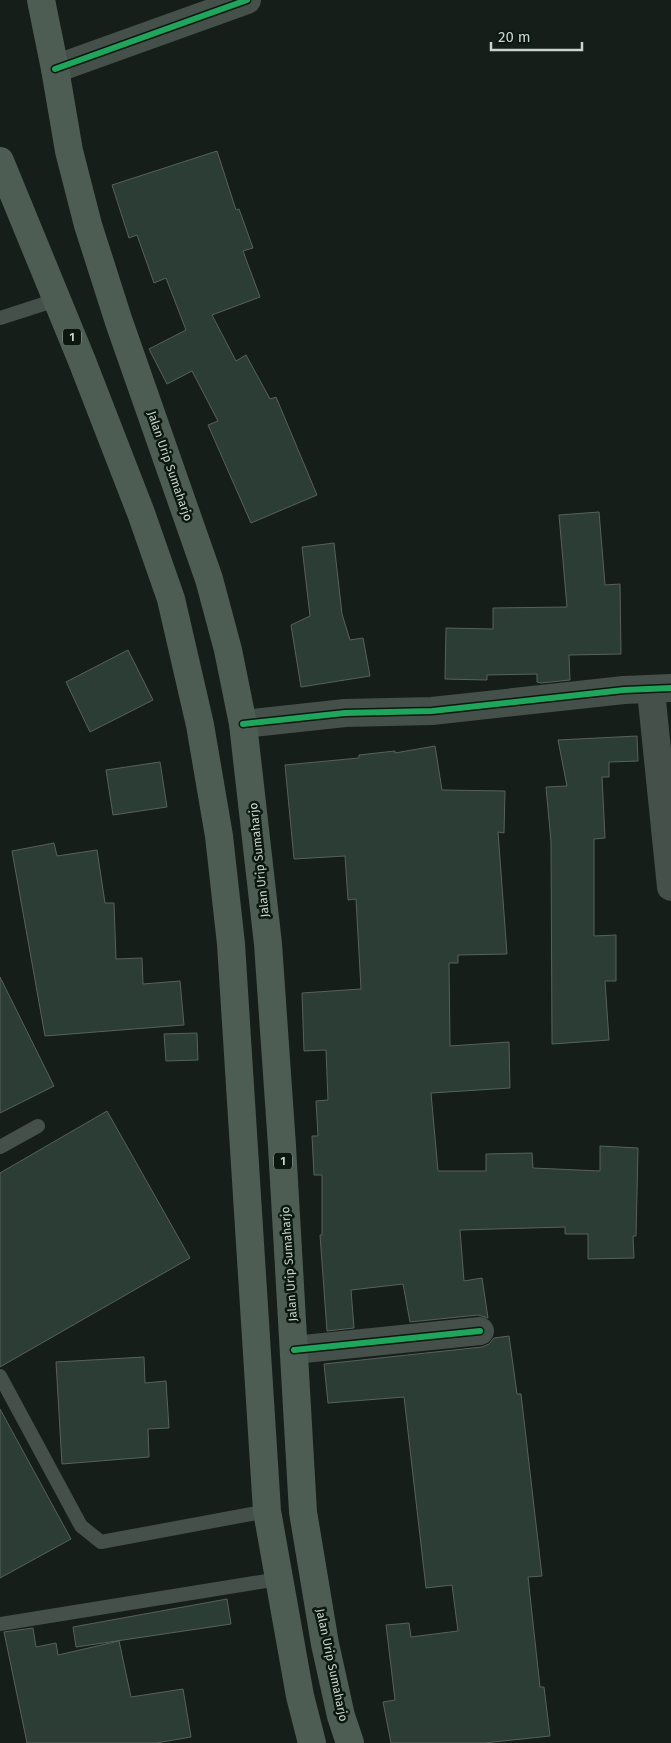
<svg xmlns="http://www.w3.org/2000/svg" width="671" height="1743" viewBox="0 0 671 1743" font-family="'Fira Sans',sans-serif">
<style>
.building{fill:#2c3d35;stroke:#59605c}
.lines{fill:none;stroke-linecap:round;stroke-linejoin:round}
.service{stroke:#45504a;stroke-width:14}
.minor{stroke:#45504a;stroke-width:28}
.trunk{stroke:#4d5d54;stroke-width:28}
.cycleway-casing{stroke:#0a1810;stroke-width:9}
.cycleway{stroke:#20a55d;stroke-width:6}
.labels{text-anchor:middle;stroke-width:5;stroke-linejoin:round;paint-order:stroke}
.shield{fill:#0a1810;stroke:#909c95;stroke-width:1}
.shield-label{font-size:11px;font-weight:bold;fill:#cad4ce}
.street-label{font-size:12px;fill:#cad4ce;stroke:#0a1810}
</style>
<rect width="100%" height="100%" fill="#161e1a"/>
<g class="building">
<path d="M 217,151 L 236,210 L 239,209 L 253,248 L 243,251 L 260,297 L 212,315 L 236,361 L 246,355 L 270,399 L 276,397 L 317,495 L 251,523 L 208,425 L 218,421 L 192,371 L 167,384 L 149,349 L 186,330 L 166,278 L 154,283 L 137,235 L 129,238 L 112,185 Z"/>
<path d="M 599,512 L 605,585 L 620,584 L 621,654 L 569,655 L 570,680 L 541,683 L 537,682 L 537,674 L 487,675 L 487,680 L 445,679 L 446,628 L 493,629 L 493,608 L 567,607 L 559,515 Z"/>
<path d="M 334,543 L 342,614 L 350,640 L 363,638 L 370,676 L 301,687 L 291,625 L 310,616 L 302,547 Z"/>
<path d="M 128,650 L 153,700 L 90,732 L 66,682 Z"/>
<path d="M 637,736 L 638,761 L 609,762 L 609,777 L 602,777 L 605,838 L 594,839 L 594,936 L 616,935 L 616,981 L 605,981 L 609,1040 L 552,1044 L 551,842 L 546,787 L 567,786 L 558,740 Z"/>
<path d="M 435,746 L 442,790 L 505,791 L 504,833 L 498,832 L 507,954 L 458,955 L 458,963 L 449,963 L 450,1046 L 509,1042 L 510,1088 L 431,1093 L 438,1171 L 486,1171 L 486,1154 L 532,1153 L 533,1168 L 600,1171 L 600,1146 L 638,1148 L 636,1236 L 633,1236 L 634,1258 L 588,1259 L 588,1234 L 565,1234 L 565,1227 L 460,1230 L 464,1281 L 482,1278 L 488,1318 L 478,1315 L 410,1322 L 403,1284 L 351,1290 L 354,1328 L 327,1331 L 320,1235 L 322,1235 L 322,1175 L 314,1175 L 312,1136 L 318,1136 L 316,1101 L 328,1100 L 326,1050 L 304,1051 L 302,993 L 361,989 L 356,899 L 348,900 L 345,856 L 294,859 L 285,765 L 359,758 L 359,755 L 395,751 L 395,753 Z"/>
<path d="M 160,762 L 167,807 L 113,815 L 106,770 Z"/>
<path d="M 54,843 L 57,856 L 97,850 L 105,903 L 114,903 L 116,959 L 142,958 L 143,984 L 180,981 L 184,1025 L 45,1036 L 12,851 Z"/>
<path d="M 0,977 L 54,1086 L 0,1113 Z"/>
<path d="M 197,1033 L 198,1060 L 166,1061 L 164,1034 Z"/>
<path d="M 107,1111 L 190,1258 L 0,1367 L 0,1173 Z"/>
<path d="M 509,1336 L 517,1394 L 521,1394 L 542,1576 L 528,1577 L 540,1687 L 544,1687 L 550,1736 L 484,1743 L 391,1743 L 383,1702 L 395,1700 L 386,1625 L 409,1623 L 411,1637 L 458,1631 L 452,1585 L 426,1588 L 404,1397 L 328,1403 L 324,1364 L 482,1347 L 489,1344 L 494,1338 Z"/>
<path d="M 144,1357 L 145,1383 L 166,1381 L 169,1428 L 148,1429 L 149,1457 L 62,1464 L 56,1362 Z"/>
<path d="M 0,1409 L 71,1539 L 0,1578 Z"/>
<path d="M 227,1599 L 231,1624 L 76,1647 L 73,1627 Z"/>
<path d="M 33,1628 L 36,1647 L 56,1643 L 58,1655 L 119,1641 L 131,1697 L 183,1689 L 191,1737 L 156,1743 L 27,1743 L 4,1632 Z"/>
</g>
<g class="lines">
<g class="service">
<path d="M 0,318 L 56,300"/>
<path d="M 0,1147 L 38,1126"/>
<path d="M 0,1376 L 81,1526 L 101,1542 L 267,1511"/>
<path d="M 0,1624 L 279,1579"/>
</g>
<g class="minor">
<path d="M 55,69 L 247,0"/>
<path d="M 651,691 L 671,887"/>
<path d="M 243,724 L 345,713 L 432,711 L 624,690 L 671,688"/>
<path d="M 294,1350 L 480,1331"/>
</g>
<g class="trunk">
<path d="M 41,0 L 55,69 L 69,151 L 88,225 L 119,322 L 209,579 L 228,650 L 243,724 L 268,944 L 282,1146 L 303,1512 L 325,1644 L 341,1716 L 350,1743"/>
<path d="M 0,161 L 82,361 L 141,513 L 171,599 L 200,725 L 219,836 L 231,944 L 267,1511 L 300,1696 L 312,1743"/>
</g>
<defs>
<g id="cycleway">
<path d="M 55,69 L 247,0"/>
<path d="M 243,724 L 345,713 L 432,711 L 624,690 L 671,688"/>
<path d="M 294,1350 L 480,1331"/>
</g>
</defs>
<use href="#cycleway" class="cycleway-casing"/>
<use href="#cycleway" class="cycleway"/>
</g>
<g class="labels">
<g class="shield">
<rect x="63" y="328.5" width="18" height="17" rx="4"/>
<rect x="274" y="1152.5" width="18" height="17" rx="4"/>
</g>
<g class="shield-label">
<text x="72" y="341">1</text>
<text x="283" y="1165">1</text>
</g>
<g class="street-label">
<text transform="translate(170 466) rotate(71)" y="4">Jalan Urip Sumaharjo</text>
<text transform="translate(259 860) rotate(-96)" y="4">Jalan Urip Sumaharjo</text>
<text transform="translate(289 1264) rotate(-94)" y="4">Jalan Urip Sumaharjo</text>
<text transform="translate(332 1665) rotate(78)" y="4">Jalan Urip Sumaharjo</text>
</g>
</g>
<path d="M491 42v8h91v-8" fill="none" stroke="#cad4ce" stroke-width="2.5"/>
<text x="498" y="42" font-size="15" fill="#cad4ce" stroke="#0a1810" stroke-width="4" paint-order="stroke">20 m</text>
</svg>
